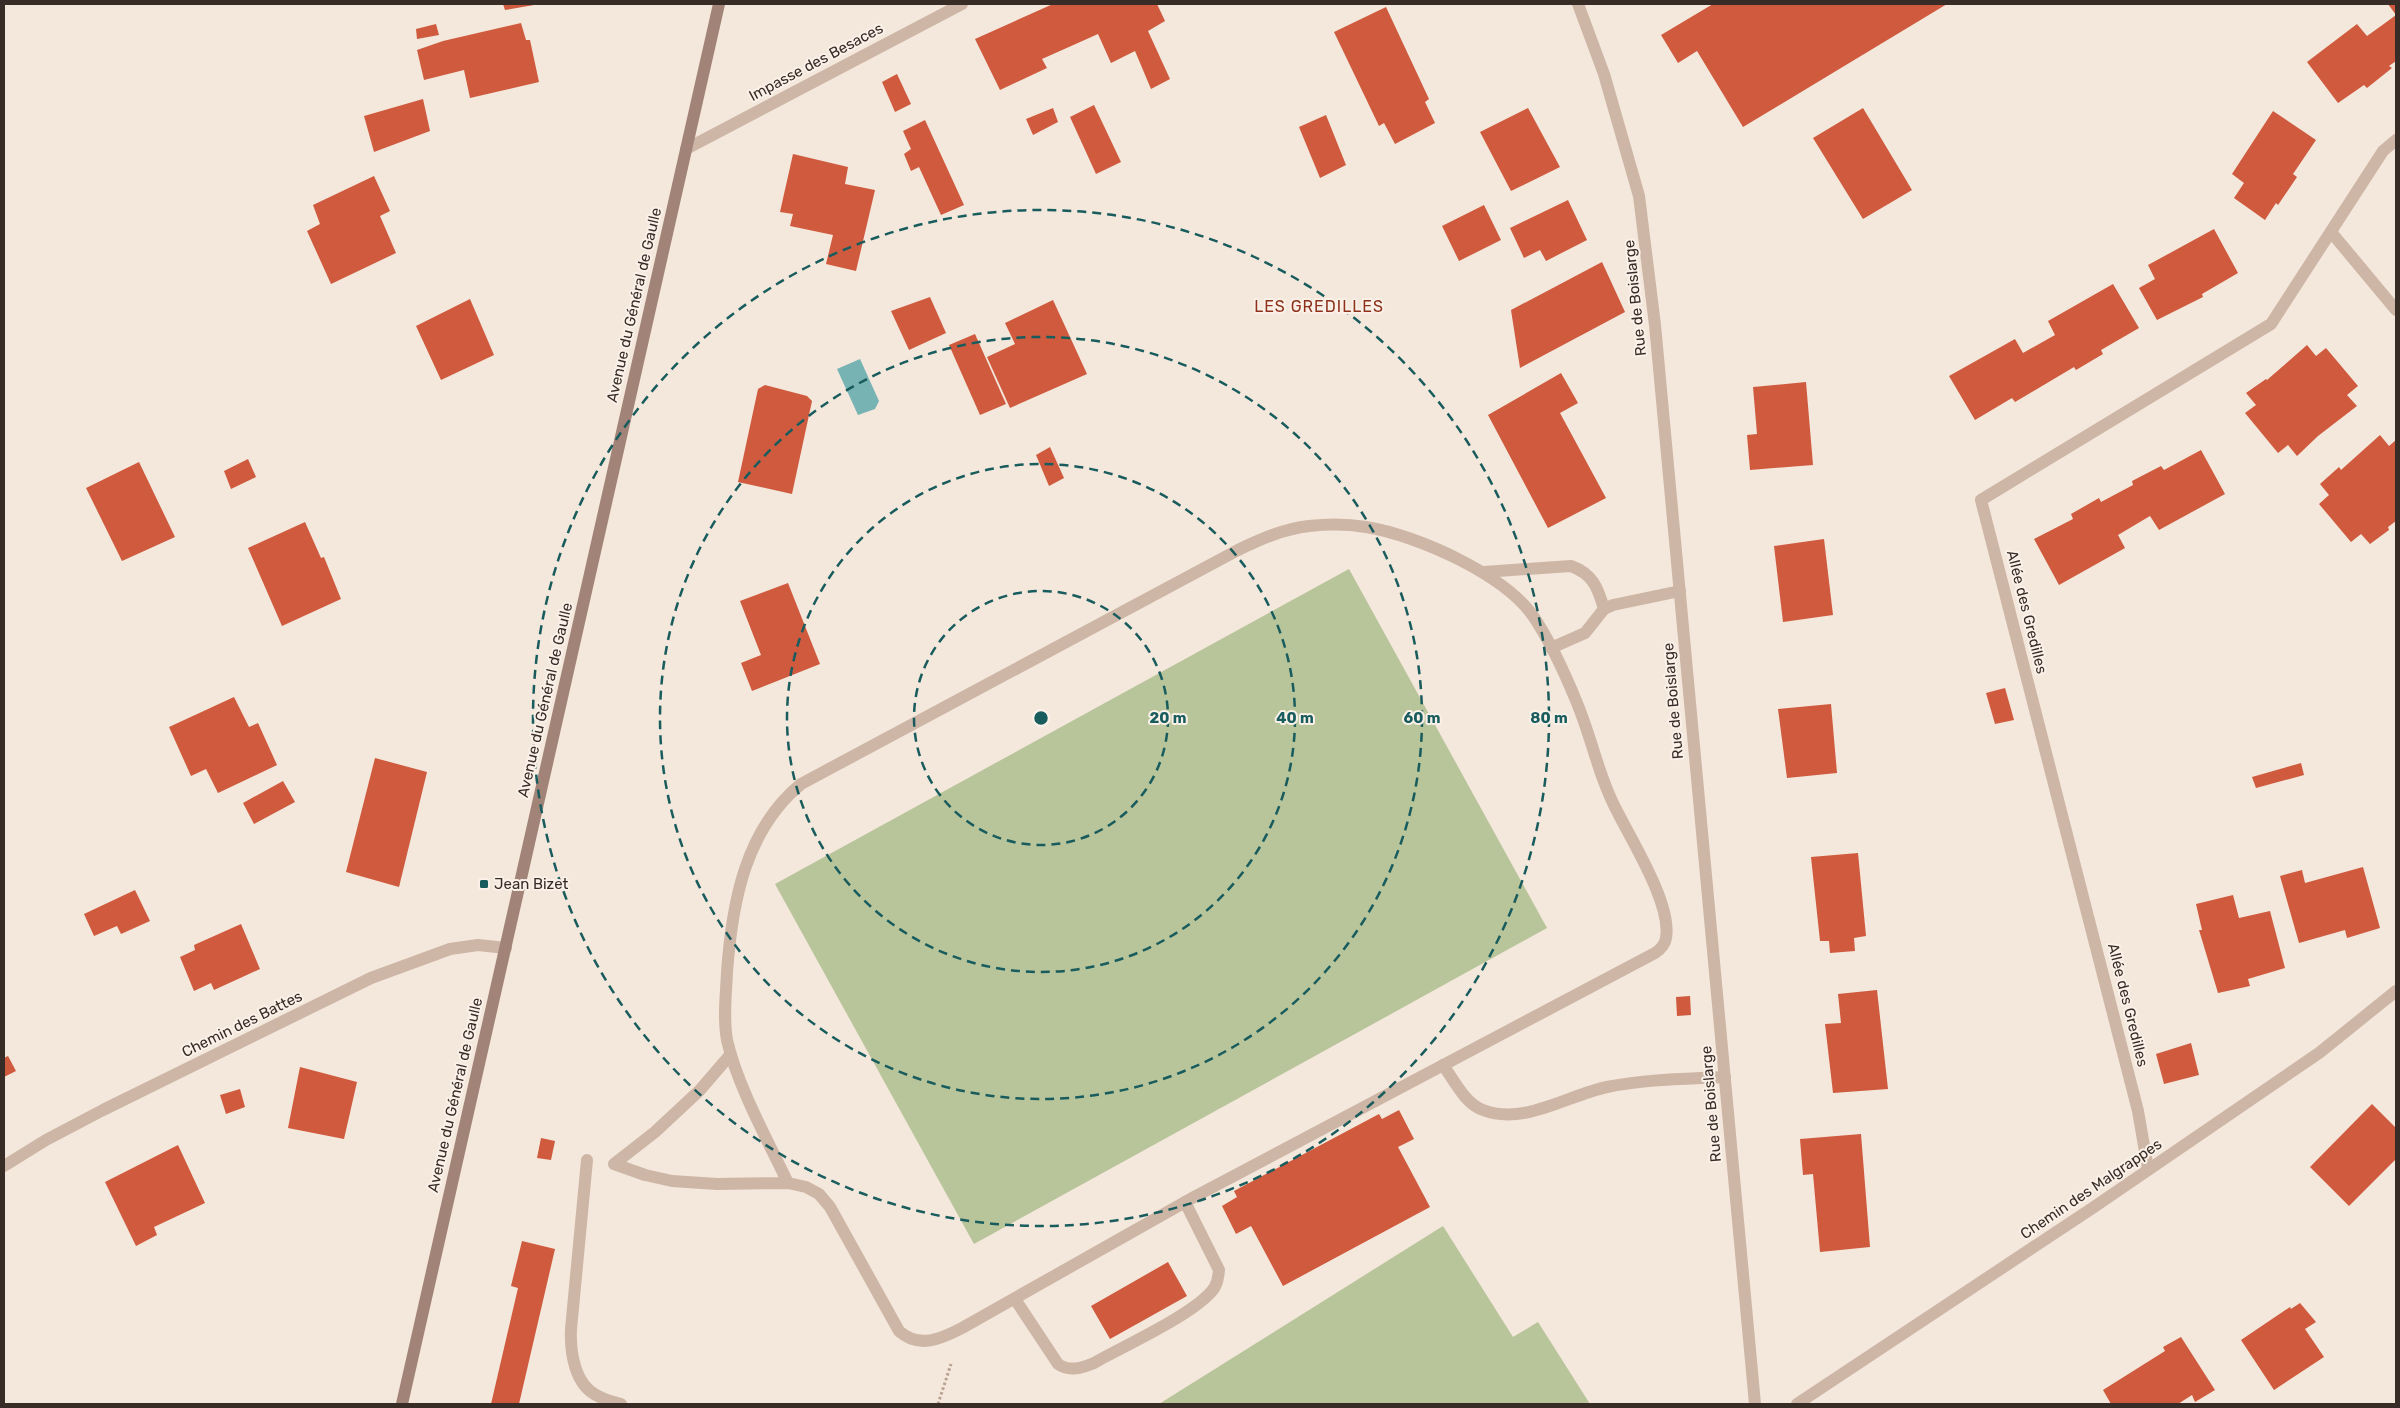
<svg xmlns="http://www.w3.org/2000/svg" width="2400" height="1408" viewBox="0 0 2400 1408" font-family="Rubik,sans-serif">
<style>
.green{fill:#b8c49a}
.water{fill:#78b3b3}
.building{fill:#cf5a3e}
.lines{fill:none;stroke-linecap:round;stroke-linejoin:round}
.path{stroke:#b9a090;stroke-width:3;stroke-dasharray:2.5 2.5;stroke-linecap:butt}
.service{stroke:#cdb6a6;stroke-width:12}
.minor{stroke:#cdb6a6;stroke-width:12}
.secondary{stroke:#a18477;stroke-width:12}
.ring{fill:none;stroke:#195c5d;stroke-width:2.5;stroke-dasharray:9 6}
.poi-dot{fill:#195c5d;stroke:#fbf1e8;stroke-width:2}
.labels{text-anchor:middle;stroke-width:4;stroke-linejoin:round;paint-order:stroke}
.street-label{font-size:15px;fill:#382c27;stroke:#fbf1e8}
.poi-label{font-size:15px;fill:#382c27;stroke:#fbf1e8;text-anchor:start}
.neighbourhood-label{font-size:16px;letter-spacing:1px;fill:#8e301a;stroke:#fbf1e8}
.centre{fill:#195c5d;stroke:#fbf1e8;stroke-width:2.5}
.ring-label{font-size:15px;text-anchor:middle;font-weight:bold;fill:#195c5d;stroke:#fbf1e8;stroke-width:4;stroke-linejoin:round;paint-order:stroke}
</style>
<rect width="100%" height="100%" fill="#f4e7db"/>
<g class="green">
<path d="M 1349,569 L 1547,928 L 974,1244 L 775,884 Z"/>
<path d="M 1443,1226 L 1513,1337 L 1538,1322 L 1590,1404 L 1159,1404 Z"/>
</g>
<path class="water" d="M 860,359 L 879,401 L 875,409 L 858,415 L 837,369 Z"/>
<g class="building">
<path d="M 503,4 L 534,4 L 534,5 L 505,10 Z"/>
<path d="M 1053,4 L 1157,4 L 1165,21 L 1148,31 L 1170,79 L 1151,89 L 1135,51 L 1111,63 L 1098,34 L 1042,59 L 1047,68 L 1000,90 L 975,39 Z"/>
<path d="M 1713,4 L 1947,4 L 1743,127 L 1697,51 L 1678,63 L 1661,35 Z"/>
<path d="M 2388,4 L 2396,4 L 2396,61 L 2389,66 L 2392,68 L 2367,88 L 2364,85 L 2338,103 L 2307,62 L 2357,24 L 2367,36 L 2381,26 L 2396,15 Z"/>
<path d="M 1386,7 L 1429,99 L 1425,102 L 1435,123 L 1395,144 L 1384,123 L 1379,126 L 1334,32 Z"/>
<path d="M 521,23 L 526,40 L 530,40 L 539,82 L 470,98 L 464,70 L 424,80 L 417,50 L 443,41 Z"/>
<path d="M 436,24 L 439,35 L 417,39 L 416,29 Z"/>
<path d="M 897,74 L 911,104 L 895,112 L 882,82 Z"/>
<path d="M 423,99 L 430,131 L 374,152 L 364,116 Z"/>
<path d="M 1094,105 L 1121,162 L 1096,174 L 1070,117 Z"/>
<path d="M 1053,108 L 1058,122 L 1033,135 L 1026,119 Z"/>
<path d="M 1528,108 L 1560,167 L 1511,191 L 1480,132 Z"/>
<path d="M 1863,108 L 1912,190 L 1863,219 L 1813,138 Z"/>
<path d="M 2273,111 L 2316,140 L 2293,174 L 2297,177 L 2278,205 L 2276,203 L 2265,220 L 2234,198 L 2244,183 L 2232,174 Z"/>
<path d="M 1326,115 L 1346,165 L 1320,178 L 1299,127 Z"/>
<path d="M 925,120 L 964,205 L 941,215 L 919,167 L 911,171 L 904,154 L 911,149 L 903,131 Z"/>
<path d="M 793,154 L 848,167 L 845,184 L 875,190 L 856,271 L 826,264 L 833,235 L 790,226 L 793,214 L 780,212 Z"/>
<path d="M 374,176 L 390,211 L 380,216 L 396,253 L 331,284 L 307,231 L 320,224 L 313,205 Z"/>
<path d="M 1568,200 L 1587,240 L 1546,261 L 1540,250 L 1524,258 L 1510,228 Z"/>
<path d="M 1484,205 L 1501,240 L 1459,261 L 1442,226 Z"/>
<path d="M 2214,229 L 2238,273 L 2202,294 L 2203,297 L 2157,320 L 2139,288 L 2155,279 L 2148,265 Z"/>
<path d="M 1602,262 L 1625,312 L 1520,368 L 1511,310 Z"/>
<path d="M 2113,284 L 2139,328 L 2101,350 L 2103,354 L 2076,370 L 2074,367 L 2015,402 L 2012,398 L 1975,420 L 1949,376 L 2015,339 L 2023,353 L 2055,335 L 2048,321 Z"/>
<path d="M 930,297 L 946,333 L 909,350 L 891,311 Z"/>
<path d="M 470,299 L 494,355 L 441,380 L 416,326 Z"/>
<path d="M 1053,300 L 1087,374 L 1010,408 L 987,357 L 1015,344 L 1005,323 Z"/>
<path d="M 975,334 L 1006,404 L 980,415 L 949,345 Z"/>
<path d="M 2307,345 L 2316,356 L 2326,348 L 2358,386 L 2347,395 L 2357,406 L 2318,436 L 2297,456 L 2288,445 L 2278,453 L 2245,413 L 2256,405 L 2246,393 L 2266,379 L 2267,380 Z"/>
<path d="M 1561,373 L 1578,403 L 1560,413 L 1606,498 L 1548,528 L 1488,415 Z"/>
<path d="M 1806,382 L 1813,465 L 1750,470 L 1747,435 L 1757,434 L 1753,387 Z"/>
<path d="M 765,385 L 807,396 L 812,401 L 792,494 L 738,482 L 758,389 Z"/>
<path d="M 2380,435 L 2389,446 L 2396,440 L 2396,521 L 2388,527 L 2389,530 L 2370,544 L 2361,534 L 2351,542 L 2319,504 L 2329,495 L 2320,484 L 2339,467 L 2341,470 Z"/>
<path d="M 1050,447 L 1064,478 L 1049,486 L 1036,455 Z"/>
<path d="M 2201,450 L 2225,494 L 2159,530 L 2150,516 L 2118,535 L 2125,548 L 2059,585 L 2034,539 L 2073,519 L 2071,514 L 2099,498 L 2101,502 L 2133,485 L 2132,481 L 2161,466 L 2164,470 Z"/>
<path d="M 248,459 L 256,477 L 231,489 L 224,471 Z"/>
<path d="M 139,462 L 175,537 L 122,561 L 86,488 Z"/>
<path d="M 305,522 L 321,558 L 324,557 L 341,599 L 282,626 L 248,548 Z"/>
<path d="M 1824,539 L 1833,615 L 1783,622 L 1774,546 Z"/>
<path d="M 788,583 L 820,664 L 752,691 L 741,663 L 761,655 L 740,601 Z"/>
<path d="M 2005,688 L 2014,720 L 1995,724 L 1986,693 Z"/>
<path d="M 234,697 L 249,727 L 258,723 L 277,765 L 218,793 L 206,769 L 191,776 L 169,727 Z"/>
<path d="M 1831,704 L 1837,773 L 1787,778 L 1778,709 Z"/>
<path d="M 375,758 L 427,772 L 399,887 L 346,872 Z"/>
<path d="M 2301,763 L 2304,775 L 2256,788 L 2252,777 Z"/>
<path d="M 283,781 L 295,802 L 254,824 L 243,803 Z"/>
<path d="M 1858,853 L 1866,936 L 1854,938 L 1855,951 L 1830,953 L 1829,941 L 1820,941 L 1811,857 Z"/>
<path d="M 2363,867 L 2380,928 L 2347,938 L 2345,930 L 2299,943 L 2280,876 L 2302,870 L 2305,883 Z"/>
<path d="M 135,890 L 150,921 L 121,934 L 117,926 L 94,936 L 84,914 Z"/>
<path d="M 2233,895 L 2239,918 L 2270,911 L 2285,968 L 2248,979 L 2250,986 L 2218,993 L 2199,930 L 2202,930 L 2196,904 Z"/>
<path d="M 241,924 L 260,969 L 214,990 L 211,983 L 194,991 L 180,957 L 195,950 L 194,945 Z"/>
<path d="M 1877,990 L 1888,1089 L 1833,1093 L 1825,1024 L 1841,1023 L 1838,994 Z"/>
<path d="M 1690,996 L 1691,1015 L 1677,1016 L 1676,997 Z"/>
<path d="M 2191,1043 L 2199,1075 L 2164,1084 L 2156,1054 Z"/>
<path d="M 8,1056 L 16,1071 L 4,1077 L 4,1058 Z"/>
<path d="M 300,1067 L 357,1082 L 344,1139 L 288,1128 Z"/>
<path d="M 240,1089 L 245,1107 L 226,1114 L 220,1095 Z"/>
<path d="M 2372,1104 L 2396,1128 L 2396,1159 L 2349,1206 L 2310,1167 Z"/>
<path d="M 1399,1110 L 1414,1139 L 1398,1147 L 1430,1207 L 1283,1286 L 1251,1226 L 1236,1234 L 1222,1206 L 1237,1197 L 1234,1191 L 1379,1114 L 1382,1119 Z"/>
<path d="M 1861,1134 L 1870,1247 L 1820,1252 L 1813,1174 L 1803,1175 L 1800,1139 Z"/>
<path d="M 541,1138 L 555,1141 L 551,1160 L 537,1158 Z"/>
<path d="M 178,1145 L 205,1203 L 154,1227 L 157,1235 L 136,1246 L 105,1182 Z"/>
<path d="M 522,1241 L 555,1249 L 519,1404 L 491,1404 L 518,1288 L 511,1286 Z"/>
<path d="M 1168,1262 L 1187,1296 L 1110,1339 L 1091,1306 Z"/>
<path d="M 2300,1303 L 2316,1322 L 2305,1329 L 2324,1357 L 2274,1390 L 2241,1340 L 2290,1307 L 2291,1309 Z"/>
<path d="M 2181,1337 L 2215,1390 L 2195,1402 L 2192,1395 L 2178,1404 L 2111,1404 L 2103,1390 L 2165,1351 L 2163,1347 Z"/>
</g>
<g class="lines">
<path class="path" d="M 938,1404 L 951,1364"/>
<g class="service">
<path d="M 1484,572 L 1571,566 C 1593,574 1598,588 1604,609"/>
<path d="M 1551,648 L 1585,633 L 1604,609 L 1613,605 L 1680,591"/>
<path d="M 731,1054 L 700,1090 L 655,1132 L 614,1164 L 645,1175 L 672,1181 L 717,1184 L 788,1183 L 806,1187 L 819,1194 L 830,1207 L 899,1331 C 919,1349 941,1339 962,1328 L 1194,1197 L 1655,953 C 1661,949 1665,945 1666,938 C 1672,905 1633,843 1618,813 C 1599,778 1592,739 1577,703 C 1566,676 1553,647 1537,622 C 1510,576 1417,535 1366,527 C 1348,524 1327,524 1309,526 C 1283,529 1261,539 1238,550 L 801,784 C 745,830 732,903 727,972 C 726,995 723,1018 727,1040 C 737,1085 768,1141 788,1183"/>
<path d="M 1443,1065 C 1454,1080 1465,1104 1483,1110 C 1524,1126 1568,1095 1607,1087 C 1646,1079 1686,1079 1725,1077"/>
<path d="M 587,1160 L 571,1329 C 570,1351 574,1385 598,1396 C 605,1400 613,1402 621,1404"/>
<path d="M 1015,1299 L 1058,1364 C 1069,1372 1082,1368 1094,1363 C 1124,1346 1190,1316 1211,1292 C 1217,1286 1218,1279 1219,1270 L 1185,1202"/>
</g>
<g class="minor">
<path d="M 1578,4 L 1604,74 L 1639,196 L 1655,325 L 1755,1404"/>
<path d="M 686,149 L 962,4"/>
<path d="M 2331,232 L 2396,310"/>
<path d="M 4,1166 L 46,1140 L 103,1110 L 371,978 L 450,949 L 478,945 L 506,948"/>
<path d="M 2148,1169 L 2138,1111 L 1981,500 L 2271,324 L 2383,151 L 2396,140"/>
<path d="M 1797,1404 L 2094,1207 L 2319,1053 L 2396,991"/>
</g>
<path class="secondary" d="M 402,1404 L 719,4"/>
</g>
<g class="ring">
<circle cx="1041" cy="718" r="127"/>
<circle cx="1041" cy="718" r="254"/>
<circle cx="1041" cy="718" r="381"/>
<circle cx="1041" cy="718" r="508"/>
</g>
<rect class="poi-dot" x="479" y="879" width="10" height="10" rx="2.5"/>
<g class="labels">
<g class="street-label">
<text transform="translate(816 62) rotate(-28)" y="5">Impasse des Besaces</text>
<text transform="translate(1635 298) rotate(-96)" y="5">Rue de Boislarge</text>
<text transform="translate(634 305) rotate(-77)" y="5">Avenue du Général de Gaulle</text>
<text transform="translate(2027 612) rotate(76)" y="5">Allée des Gredilles</text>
<text transform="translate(545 700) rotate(-77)" y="5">Avenue du Général de Gaulle</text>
<text transform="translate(1673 701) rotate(-95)" y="5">Rue de Boislarge</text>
<text transform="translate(2128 1005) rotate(76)" y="5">Allée des Gredilles</text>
<text transform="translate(242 1024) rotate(-26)" y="5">Chemin des Battes</text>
<text transform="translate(455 1095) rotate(-77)" y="5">Avenue du Général de Gaulle</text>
<text transform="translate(1711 1104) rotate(-95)" y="5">Rue de Boislarge</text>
<text transform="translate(2091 1189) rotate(-34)" y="5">Chemin des Malgrappes</text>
</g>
<g class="poi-label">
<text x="494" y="889">Jean Bizet</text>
</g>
<g class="neighbourhood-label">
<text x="1319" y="312">LES GREDILLES</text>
</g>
</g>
<circle cx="1041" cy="718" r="8" class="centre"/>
<g class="ring-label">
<text x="1168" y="723">20 m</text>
<text x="1295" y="723">40 m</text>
<text x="1422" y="723">60 m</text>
<text x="1549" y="723">80 m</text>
</g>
<rect width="2400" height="1408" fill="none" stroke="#382c27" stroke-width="10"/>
</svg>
